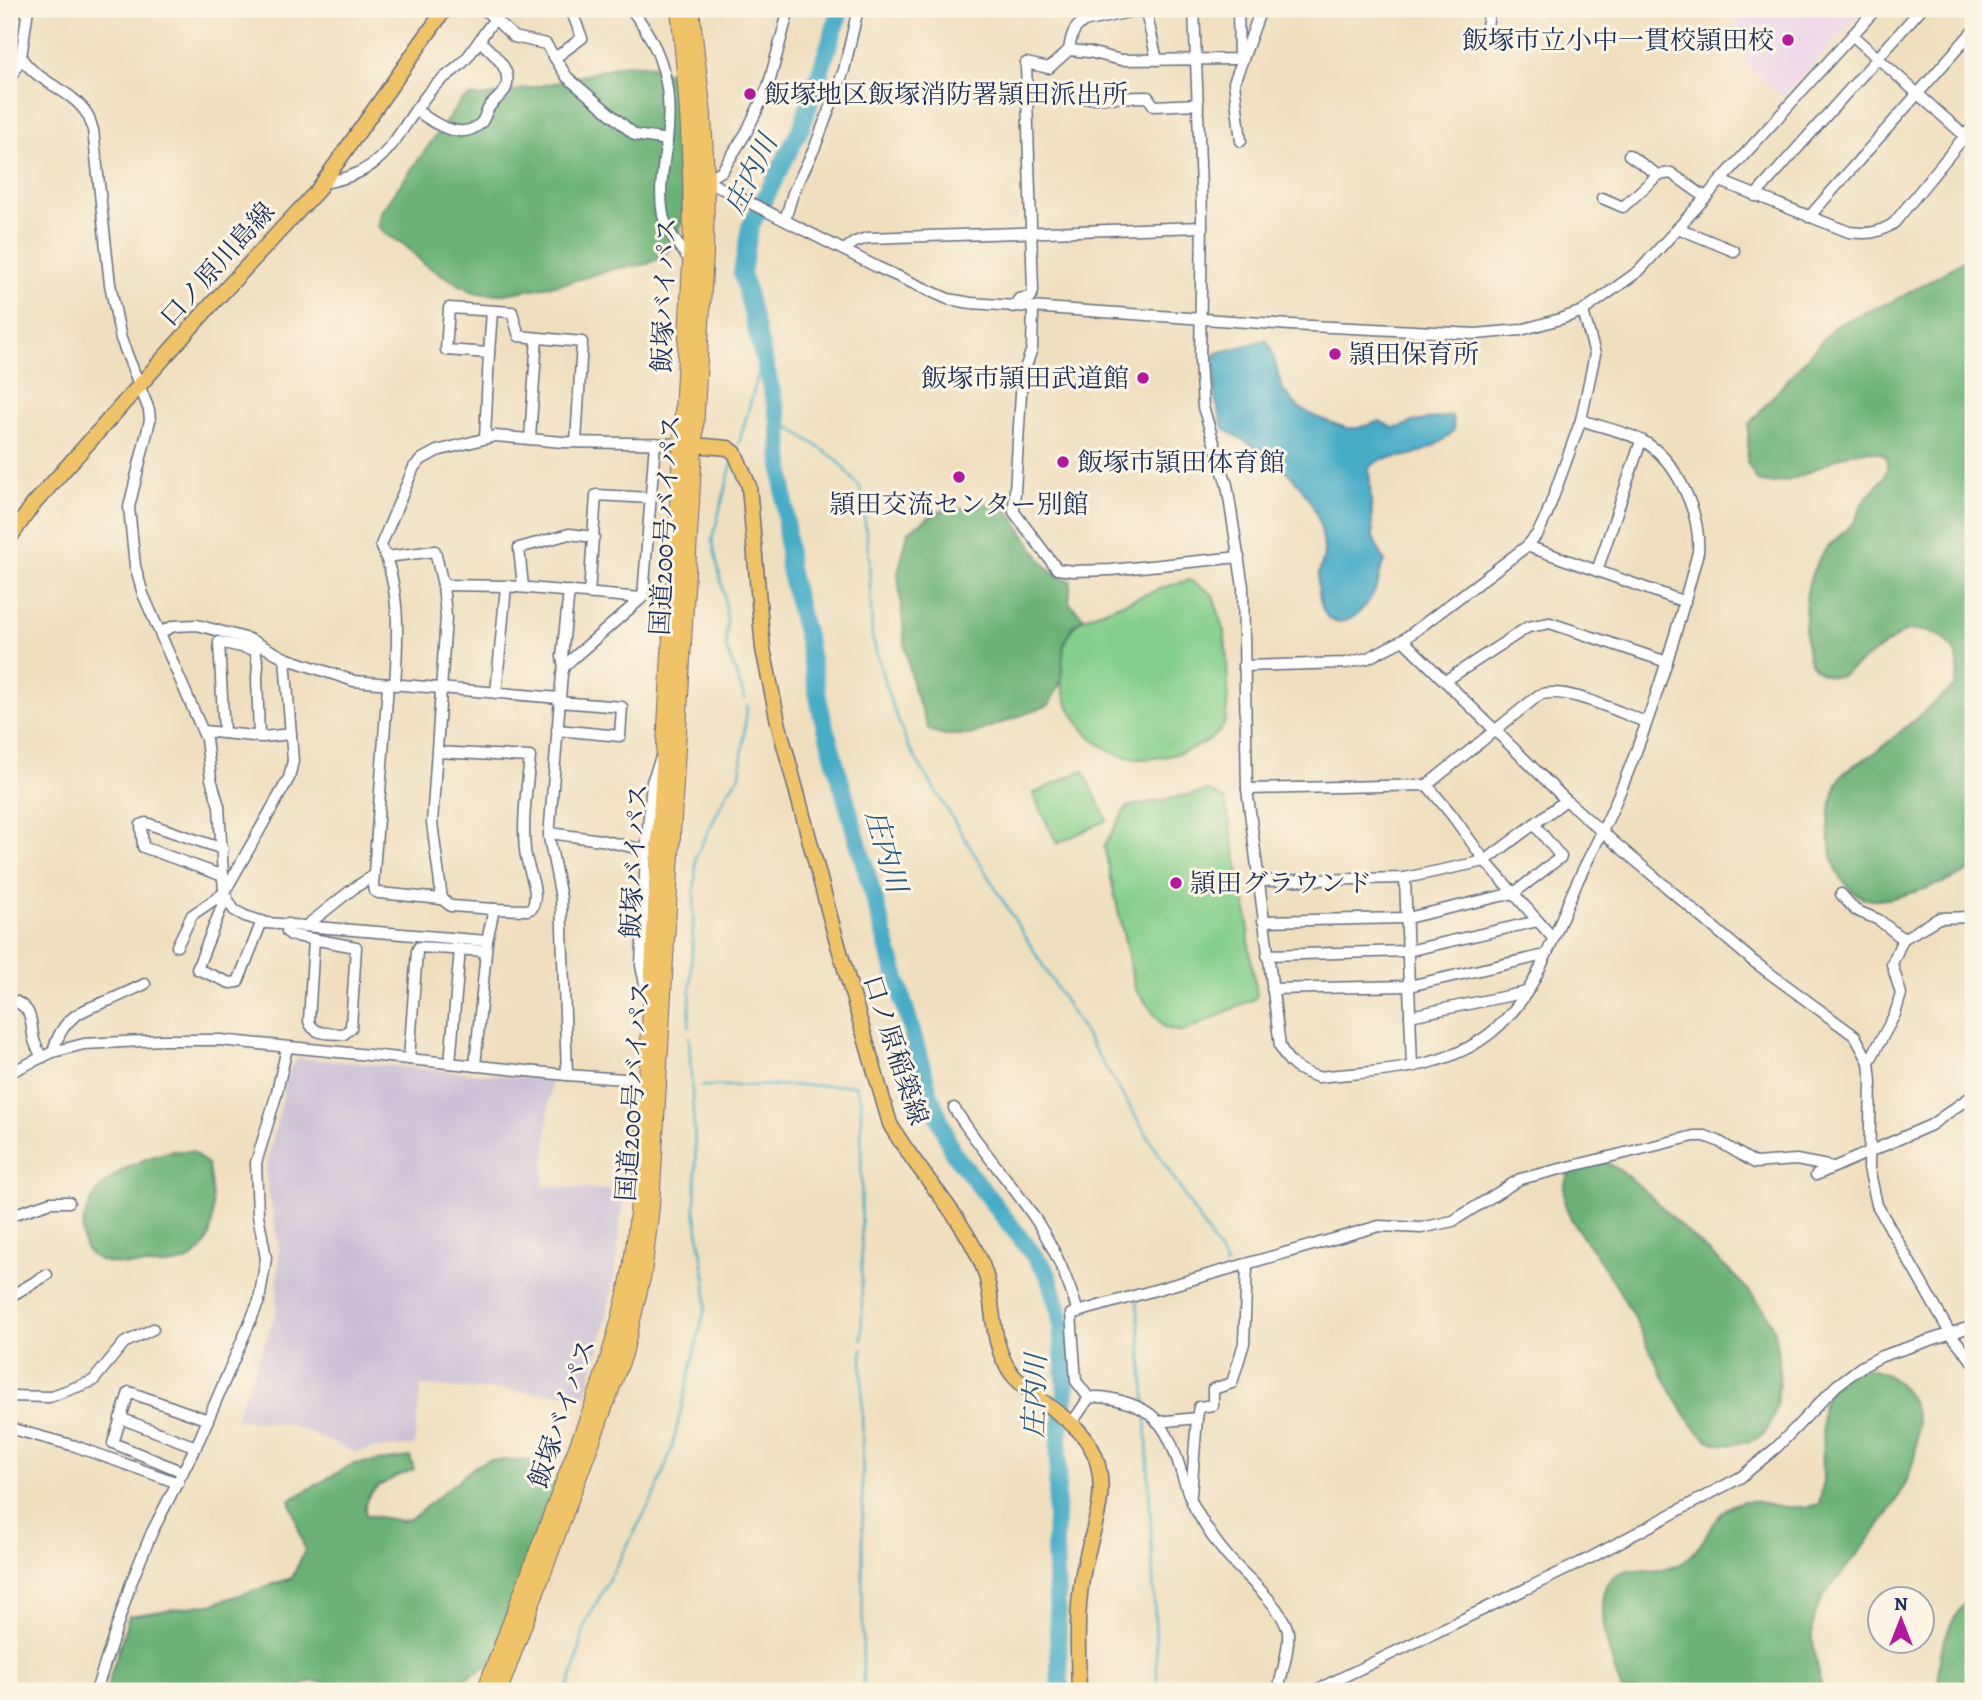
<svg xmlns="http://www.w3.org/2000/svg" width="1982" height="1700" viewBox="0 0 1982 1700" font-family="Alegreya,'Noto Serif JP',serif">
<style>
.built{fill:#ebd1eb}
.industrial{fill:#cbbfd5}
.green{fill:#85cf8c;stroke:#507f75;stroke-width:2}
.forest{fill:#6cb278;stroke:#44706b;stroke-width:2}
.water{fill:#46acc6;stroke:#306e92;stroke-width:2}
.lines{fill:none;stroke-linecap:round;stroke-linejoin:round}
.stream{stroke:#46acc6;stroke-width:2.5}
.river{stroke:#46acc6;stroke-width:18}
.minor-casing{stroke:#666d80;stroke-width:13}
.major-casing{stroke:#666d80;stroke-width:17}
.highway-casing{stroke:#666d80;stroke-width:18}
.minor{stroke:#fff;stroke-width:10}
.major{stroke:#f0c369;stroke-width:14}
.highway{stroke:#f0c369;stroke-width:16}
.poi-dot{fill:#b5179e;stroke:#fcf5e5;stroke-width:2.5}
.labels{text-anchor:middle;stroke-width:6;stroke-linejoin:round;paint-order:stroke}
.poi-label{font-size:26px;fill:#1b2f5e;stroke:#fcf5e5;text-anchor:start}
.street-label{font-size:26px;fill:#1b2f5e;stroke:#fcf5e5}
.water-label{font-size:28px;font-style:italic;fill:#2a5b82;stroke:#fcf5e5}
</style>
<rect width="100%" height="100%" fill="#fcf5e5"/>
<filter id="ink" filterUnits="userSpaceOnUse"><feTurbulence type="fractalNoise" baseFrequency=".0143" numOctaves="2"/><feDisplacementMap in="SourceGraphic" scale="14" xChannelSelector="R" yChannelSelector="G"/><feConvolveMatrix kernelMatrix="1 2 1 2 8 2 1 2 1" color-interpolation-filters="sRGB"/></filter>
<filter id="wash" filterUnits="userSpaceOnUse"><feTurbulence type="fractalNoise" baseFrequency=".00686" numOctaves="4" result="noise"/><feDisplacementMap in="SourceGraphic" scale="28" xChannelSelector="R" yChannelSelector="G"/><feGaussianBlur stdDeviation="1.57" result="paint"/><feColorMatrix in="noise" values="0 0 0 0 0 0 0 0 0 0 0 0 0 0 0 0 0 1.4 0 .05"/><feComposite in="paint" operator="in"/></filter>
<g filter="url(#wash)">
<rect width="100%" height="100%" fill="#f0dfbf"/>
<path class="built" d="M 1731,9 L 1864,9 L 1783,97 L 1748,67 Z"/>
<path class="industrial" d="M 299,1058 L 551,1080 L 543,1186 L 624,1191 L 616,1264 L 606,1321 L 586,1395 L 421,1386 L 414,1446 L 377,1448 L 356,1453 L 288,1424 L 235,1419 L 276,1313 L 279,1249 L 265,1172 L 290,1067 Z"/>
<g class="green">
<path d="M 1189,580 L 1210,592 L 1213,596 C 1216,607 1222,619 1224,631 C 1227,652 1231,709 1223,726 C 1217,737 1204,743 1193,748 C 1175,756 1150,761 1131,758 C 1089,750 1057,705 1061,663 C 1063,644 1068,629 1084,618 L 1165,587 Z"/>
<path d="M 1083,770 L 1107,820 L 1057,844 L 1033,794 Z"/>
<path d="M 1209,791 L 1225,800 L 1248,920 L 1249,946 L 1257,995 L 1254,999 L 1183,1032 L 1165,1028 L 1135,988 L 1104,846 L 1127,807 Z"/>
</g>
<g class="forest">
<path d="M 625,64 L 654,66 L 668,73 L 676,86 L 684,112 L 684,217 L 676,239 L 664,256 L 647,264 L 613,269 L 566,283 L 505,294 L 485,294 L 471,291 L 425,265 L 405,245 L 385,234 L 378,226 L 380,213 L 461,101 L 470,96 L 483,97 L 560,82 Z"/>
<path d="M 1973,255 L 1973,868 C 1957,880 1885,905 1867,899 C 1823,886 1821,809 1841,777 C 1848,766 1865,760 1876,752 C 1902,731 1928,708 1954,687 C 1970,650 1937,622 1902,633 L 1841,676 C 1828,678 1815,673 1810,661 C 1805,649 1806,637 1805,624 C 1805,603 1806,586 1815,567 C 1823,547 1839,538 1853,523 C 1859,517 1858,511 1862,504 C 1871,488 1895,477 1885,455 C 1844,435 1800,495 1757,481 L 1747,462 L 1749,424 L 1833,328 C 1852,316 1873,310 1893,301 C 1921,287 1947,271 1973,255 Z"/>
<path d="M 992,501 L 1000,503 L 1007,509 L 1042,561 L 1052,573 L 1071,581 L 1069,602 L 1084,618 L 1072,626 L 1064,645 L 1061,682 L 1049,705 L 970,735 L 944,735 L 929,730 L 913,688 L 905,644 L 898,573 L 908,532 L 938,511 L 977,507 Z"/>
<path d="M 172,1151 L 192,1151 L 208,1165 C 212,1195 222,1241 190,1259 C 176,1267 153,1265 137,1265 C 124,1265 101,1264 91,1255 C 83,1248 81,1234 83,1225 C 92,1180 132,1161 172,1151 Z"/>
<path d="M 1606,1162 C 1637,1179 1661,1208 1687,1232 C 1710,1254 1743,1281 1762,1307 C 1767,1313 1771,1323 1774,1331 C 1783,1354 1782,1421 1760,1437 C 1752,1442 1743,1443 1734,1444 C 1724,1445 1712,1444 1704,1437 C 1693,1428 1686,1415 1678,1403 C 1654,1364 1638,1319 1613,1281 C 1606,1271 1600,1260 1592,1250 C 1574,1224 1552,1202 1571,1169 Z"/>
<path d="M 1846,1368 C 1867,1366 1890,1372 1904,1389 C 1915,1402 1918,1417 1917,1434 C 1917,1486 1877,1530 1846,1568 C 1835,1582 1822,1595 1816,1612 C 1808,1636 1816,1668 1823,1691 L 1622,1691 C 1612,1664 1580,1574 1631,1570 C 1650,1569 1672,1572 1687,1559 C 1710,1541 1710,1512 1740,1502 C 1754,1498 1764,1504 1777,1506 C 1791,1508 1805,1508 1819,1504 L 1823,1485 L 1822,1407 L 1833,1380 Z"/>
<path d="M 410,1457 L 414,1469 C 395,1478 358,1488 366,1515 L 402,1521 L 411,1519 L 474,1467 L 487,1460 L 529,1461 L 553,1481 L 560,1497 L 495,1663 L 450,1686 L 426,1691 L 388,1691 L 311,1681 L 298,1688 L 296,1691 L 106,1691 L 129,1616 L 215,1603 L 292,1578 L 305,1550 L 290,1500 L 353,1464 Z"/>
<path d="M 1973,1594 L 1973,1691 L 1941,1691 C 1933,1659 1949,1616 1973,1594 Z"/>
</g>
<path class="water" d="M 1266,340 L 1270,346 L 1283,390 L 1298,407 L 1316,417 L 1346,428 L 1358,428 L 1380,421 L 1393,428 L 1401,427 L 1412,422 L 1452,416 L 1454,430 C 1446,441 1425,451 1411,455 C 1394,460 1384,453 1369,468 L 1373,538 L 1385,562 C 1378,569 1381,577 1377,586 C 1371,601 1353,626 1334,621 C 1320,617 1318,591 1318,578 C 1319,569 1324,561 1324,552 C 1324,544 1322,533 1320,525 C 1308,479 1263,450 1224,429 L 1215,398 L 1215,356 L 1217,353 Z"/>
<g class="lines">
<g class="stream">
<path d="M 779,420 L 836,459 L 861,489 L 869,558 L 872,637 L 889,697 L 908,746 L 1227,1265 L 1225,1266"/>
<path d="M 739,443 L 764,354"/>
<path d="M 732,463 L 712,540 L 724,595 L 727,620 L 726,647 L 745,699"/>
<path d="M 689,1027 L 696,856 L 728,791 L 740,775 L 747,706"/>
<path d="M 700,1086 L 855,1085 L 861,1102 L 862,1339"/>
<path d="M 1137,1300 L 1146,1408"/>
<path d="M 862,1349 L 863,1691"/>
<path d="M 1146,1415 L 1158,1691"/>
<path d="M 566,1691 L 574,1671 L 586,1622 L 656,1492 L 672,1448 L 706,1304 L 706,1283 L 695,1209 L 696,1166 L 689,1037"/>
</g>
<path class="river" d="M 841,9 L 802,126 L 750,227 L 742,273 L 779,420 L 789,569 L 808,644 L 821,712 L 929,1092 L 952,1151 L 1047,1272 L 1060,1314 L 1066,1392 L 1059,1438 L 1055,1544 L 1060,1691"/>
</g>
</g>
<g filter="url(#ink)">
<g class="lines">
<defs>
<g id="minor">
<path d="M 28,9 L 21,57 C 36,82 71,89 87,114 C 90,118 91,125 93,130 L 110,284 L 121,339 L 149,410 L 150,420 L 129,507 L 135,566 L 143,594 L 206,739 L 211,779 L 219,806 L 224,893 L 234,910 L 245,916 L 267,923 L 487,941 L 475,1066"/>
<path d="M 484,9 L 514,37 L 546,44 L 567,77 L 635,135 L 667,140"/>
<path d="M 631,9 C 663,49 673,88 667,140 C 664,164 658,190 663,215 C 666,231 681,248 690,261"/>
<path d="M 1194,9 L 1202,215 L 1200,361 L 1203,407 L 1227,485 L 1243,587 L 1247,789 L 1280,1046 C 1288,1064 1298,1071 1318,1077 C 1373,1071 1433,1072 1481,1040 C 1533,1006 1550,944 1574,889 C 1586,862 1601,836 1613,808 C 1649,726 1675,639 1698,552 C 1701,514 1677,460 1643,441 C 1624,431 1601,427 1581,420"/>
<path d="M 9,29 L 13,9"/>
<path d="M 1852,35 L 1965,136"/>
<path d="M 1485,38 L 1490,9"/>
<path d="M 1069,50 C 1071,38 1072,29 1083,22 L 1134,11 L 1146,12 L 1157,60"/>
<path d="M 555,58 L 582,38 L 573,15 L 568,9"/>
<path d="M 1239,59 L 1243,59 L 1261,9"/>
<path d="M 9,82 L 21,57"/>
<path d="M 1084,98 L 1148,97 L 1154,106 L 1198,104"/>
<path d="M 416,110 C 432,122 460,142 480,124 C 485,120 485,112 490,106 C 495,100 501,96 505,90 C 515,70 492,53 480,41"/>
<path d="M 1241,141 L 1234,82 L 1243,59"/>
<path d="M 1629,155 L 1658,175"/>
<path d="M 703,179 L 877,267 L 948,299 L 971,303 L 1290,325 L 1476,334 L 1521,330 L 1560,319 L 1583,311 L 1639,271 L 1876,9"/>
<path d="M 706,179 L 722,171 L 746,133 L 768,87 L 789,9"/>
<path d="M 1720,181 L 1849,232 C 1867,234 1878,234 1894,223 L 1973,126"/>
<path d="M 323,183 C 390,172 392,137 430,91 C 440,78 455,72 466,59 C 480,42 489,21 507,9"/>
<path d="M 1755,196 L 1921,9"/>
<path d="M 1602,198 L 1623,207 L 1658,175 L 1671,173 L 1705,197"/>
<path d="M 1809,217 L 1973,31"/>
<path d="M 785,220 L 793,193 L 815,147 L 844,70 L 858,9"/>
<path d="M 1678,228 L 1734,251"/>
<path d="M 844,250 L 855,242 L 867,238 L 1202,227"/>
<path d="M 1013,307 L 1019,299 L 1031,297 L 1033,291 L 1026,63 L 1049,68 L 1069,50 L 1089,52 L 1121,60 L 1239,59 L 1238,9"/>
<path d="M 1033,308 L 1032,349 L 1022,377 L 1014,507 L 1014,512 L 1057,569 L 1073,571 L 1111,570 L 1239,557"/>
<path d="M 489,353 L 492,311"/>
<path d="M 485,438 L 489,353 L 446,350 L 449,308 L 512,312 L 519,336 L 582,342 L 576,442"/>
<path d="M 530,438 L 537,338"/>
<path d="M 1527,546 L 1685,602"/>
<path d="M 386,557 L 435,551 L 443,585 L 446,617 L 432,823 L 442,899 L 379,893 L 374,891 L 373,886 L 388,685"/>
<path d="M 1597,571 L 1641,441"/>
<path d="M 443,585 L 506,586 L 641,598"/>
<path d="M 523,587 L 519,548 L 569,534 L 594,537"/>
<path d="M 589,594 L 596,495 L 651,498"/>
<path d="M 161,632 L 174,626 L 197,625 L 249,639 L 285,658 L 354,681 L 559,698"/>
<path d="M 1403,640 L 1566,800 L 1601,831 L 1753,961 L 1855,1036 L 1869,1062 L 1871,1082 L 1869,1168 L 1877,1205 L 1950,1333 L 1973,1362"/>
<path d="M 1243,666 L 1346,663 L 1368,658 L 1403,640 L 1527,546 L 1538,533 L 1547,514 L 1581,420 L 1595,354 L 1583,311"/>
<path d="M 564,667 L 562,657 L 569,591"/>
<path d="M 1445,681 L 1528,627 L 1550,623 L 1667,662"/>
<path d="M 395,685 C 398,639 401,589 381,545 L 414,467 L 422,459 L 437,451 L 495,436 L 563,442 L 687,444"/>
<path d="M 496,693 L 506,586"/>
<path d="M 557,730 L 620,736 L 622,707 L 559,702"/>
<path d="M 203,731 L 263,737 L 291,734"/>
<path d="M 224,733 L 219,642 L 255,650 L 258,665 L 257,677 L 259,737"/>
<path d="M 437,752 L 530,757 C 527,787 522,819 525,850 C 526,868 541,890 532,908 L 527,910 L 494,909 L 487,941"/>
<path d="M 1427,785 L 1539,695 C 1566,685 1619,713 1646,722"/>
<path d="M 1247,789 L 1427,785 L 1452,815 L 1485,861 L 1405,878 L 1258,881"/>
<path d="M 549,833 L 601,840 L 653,852"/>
<path d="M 223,849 L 146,823 L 141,825 L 143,847 L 223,876"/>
<path d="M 1405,878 L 1412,1066"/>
<path d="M 1841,894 L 1855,910 L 1879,920 L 1903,939"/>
<path d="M 226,896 L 197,969 L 230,983 L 238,982 L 262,921"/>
<path d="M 442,899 L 451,906 L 494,909"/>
<path d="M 1263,921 L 1407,918 L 1514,893 L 1561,857 L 1534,824"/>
<path d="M 288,924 L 287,932 L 291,935 L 356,947 L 351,1028 L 344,1034 C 331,1033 313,1036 309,1021 L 314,939"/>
<path d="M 306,926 L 354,888 L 373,876"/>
<path d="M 1553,938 L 1485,861 L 1566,800"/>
<path d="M 177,946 L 192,915 L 224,893 L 289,778 L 293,761 L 285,658"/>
<path d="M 1267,955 L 1408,951 L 1538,921"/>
<path d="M 1272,989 L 1409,986 L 1545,955"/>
<path d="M 647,993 L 641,966 L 646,851 L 652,782 L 660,760"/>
<path d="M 9,999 C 44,1010 22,1032 43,1057"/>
<path d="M 1410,1016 L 1527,992"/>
<path d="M 53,1052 C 62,1017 80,1011 110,1000 C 122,995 134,989 145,984"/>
<path d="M 409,1059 L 417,951 L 419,947 L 485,951"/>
<path d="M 1869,1062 L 1895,1014 L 1901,994 L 1892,964 L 1903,939 L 1939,918 L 1973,917"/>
<path d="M 450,1063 L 460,949"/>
<path d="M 9,1073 L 53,1052 L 84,1044 L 162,1040 L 220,1040 L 567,1075 L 653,1081"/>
<path d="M 567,1075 L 561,898 L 549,837 L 562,674 L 564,667 L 572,659 L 643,597 L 655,443"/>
<path d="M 954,1108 C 979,1148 1012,1183 1038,1223 C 1056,1251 1068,1280 1078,1312"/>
<path d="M 1816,1175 L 1931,1125 L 1973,1095"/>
<path d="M 9,1216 L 51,1202 L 69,1202"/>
<path d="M 9,1297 L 47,1275"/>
<path d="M 9,1396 L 49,1397 L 93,1381 L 124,1343 L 153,1329"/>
<path d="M 1089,1398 L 1076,1381 L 1071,1314 L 1379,1226 L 1421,1228 L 1453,1221 L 1520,1179 L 1694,1136 L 1705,1136 L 1718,1141 L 1755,1163 L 1796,1160 L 1833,1167"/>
<path d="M 120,1418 L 196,1447"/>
<path d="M 1157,1422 L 1197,1418 L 1199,1407 L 1213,1405 L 1213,1389 L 1232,1383 L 1244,1343 L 1247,1265"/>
<path d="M 1071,1424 L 1089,1398 C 1104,1394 1137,1404 1150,1414 C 1178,1436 1179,1480 1196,1510 C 1205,1527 1217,1544 1229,1558 C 1247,1578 1279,1604 1287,1628 C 1292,1641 1281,1676 1278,1691"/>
<path d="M 9,1428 L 75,1446 L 178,1483"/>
<path d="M 183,1472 L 113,1443 L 129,1392 L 208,1420"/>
<path d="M 1191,1495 L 1197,1418"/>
<path d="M 96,1691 L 131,1583 L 152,1532 L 200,1438 L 259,1301 L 266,1258 L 258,1215 L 256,1163 L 276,1096 L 287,1048"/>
<path d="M 1314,1691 L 1590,1558 L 1741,1477 L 1776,1448 L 1836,1386 L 1861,1367 L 1882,1356 L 1973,1326"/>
</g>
<g id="major">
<path d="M 694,445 L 728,448 L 735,453 L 749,486 L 763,649 L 778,722 L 832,924 L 890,1124 C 917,1172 959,1211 981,1262 C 997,1297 987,1342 1012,1374 C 1038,1406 1088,1421 1098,1465 C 1108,1504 1087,1541 1082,1579 C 1076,1616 1078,1654 1079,1691"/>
<path d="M 9,539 L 32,506 L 211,305 L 317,191 L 445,9"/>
</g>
<g id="highway">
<path d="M 485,1691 L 596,1397 C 611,1353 625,1308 632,1262 C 641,1202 643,1141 647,1080 L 691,263 C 694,178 688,94 679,9"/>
<path d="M 499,1691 L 624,1354 L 643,1274 L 651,1207 L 705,253 L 706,179 L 703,115 L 691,9"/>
</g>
</defs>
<use href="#minor" class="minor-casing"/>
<use href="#major" class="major-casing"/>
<use href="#highway" class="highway-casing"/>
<use href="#minor" class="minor"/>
<use href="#major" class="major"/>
<use href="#highway" class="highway"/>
</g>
</g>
<g class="poi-dot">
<circle cx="1788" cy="40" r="7"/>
<circle cx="750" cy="94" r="7"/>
<circle cx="1335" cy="354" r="7"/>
<circle cx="1143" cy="378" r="7"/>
<circle cx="1063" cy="462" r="7"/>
<circle cx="959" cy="477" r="7"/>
<circle cx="1176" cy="883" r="7"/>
</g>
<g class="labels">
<g class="poi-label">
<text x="1774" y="49" text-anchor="end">飯塚市立小中一貫校頴田校</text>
<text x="764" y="103">飯塚地区飯塚消防署頴田派出所</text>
<text x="1349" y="363">頴田保育所</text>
<text x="1129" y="387" text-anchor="end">飯塚市頴田武道館</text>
<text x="1077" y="471">飯塚市頴田体育館</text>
<text x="959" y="513" text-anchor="middle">頴田交流センター別館</text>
<text x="1190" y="892">頴田グラウンド</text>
</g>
<g class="street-label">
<text transform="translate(217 264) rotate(-48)" y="9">口ノ原川島線</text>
<text transform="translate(664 295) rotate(-88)" y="9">飯塚バイパス</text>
<text transform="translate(665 525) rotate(-87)" y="9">国道200号バイパス</text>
<text transform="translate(634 861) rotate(-87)" y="9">飯塚バイパス</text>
<text transform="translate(896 1050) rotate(72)" y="9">口ノ原稲築線</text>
<text transform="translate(633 1091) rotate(-86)" y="9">国道200号バイパス</text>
<text transform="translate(562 1413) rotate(-71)" y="9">飯塚バイパス</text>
</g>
<g class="water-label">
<text transform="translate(750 174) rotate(-64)" y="10">庄内川</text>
<text transform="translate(887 851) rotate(74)" y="10">庄内川</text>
<text transform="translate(1034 1396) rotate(-88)" y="10">庄内川</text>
</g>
</g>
<rect width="1982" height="1700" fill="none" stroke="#fcf5e5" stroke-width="35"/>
<g transform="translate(1901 1620)"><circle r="33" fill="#fcf5e5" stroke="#a2a6af" stroke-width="2"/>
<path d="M0-5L12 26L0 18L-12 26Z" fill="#b5179e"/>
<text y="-10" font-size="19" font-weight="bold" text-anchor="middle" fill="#1b2f5e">N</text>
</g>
</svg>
